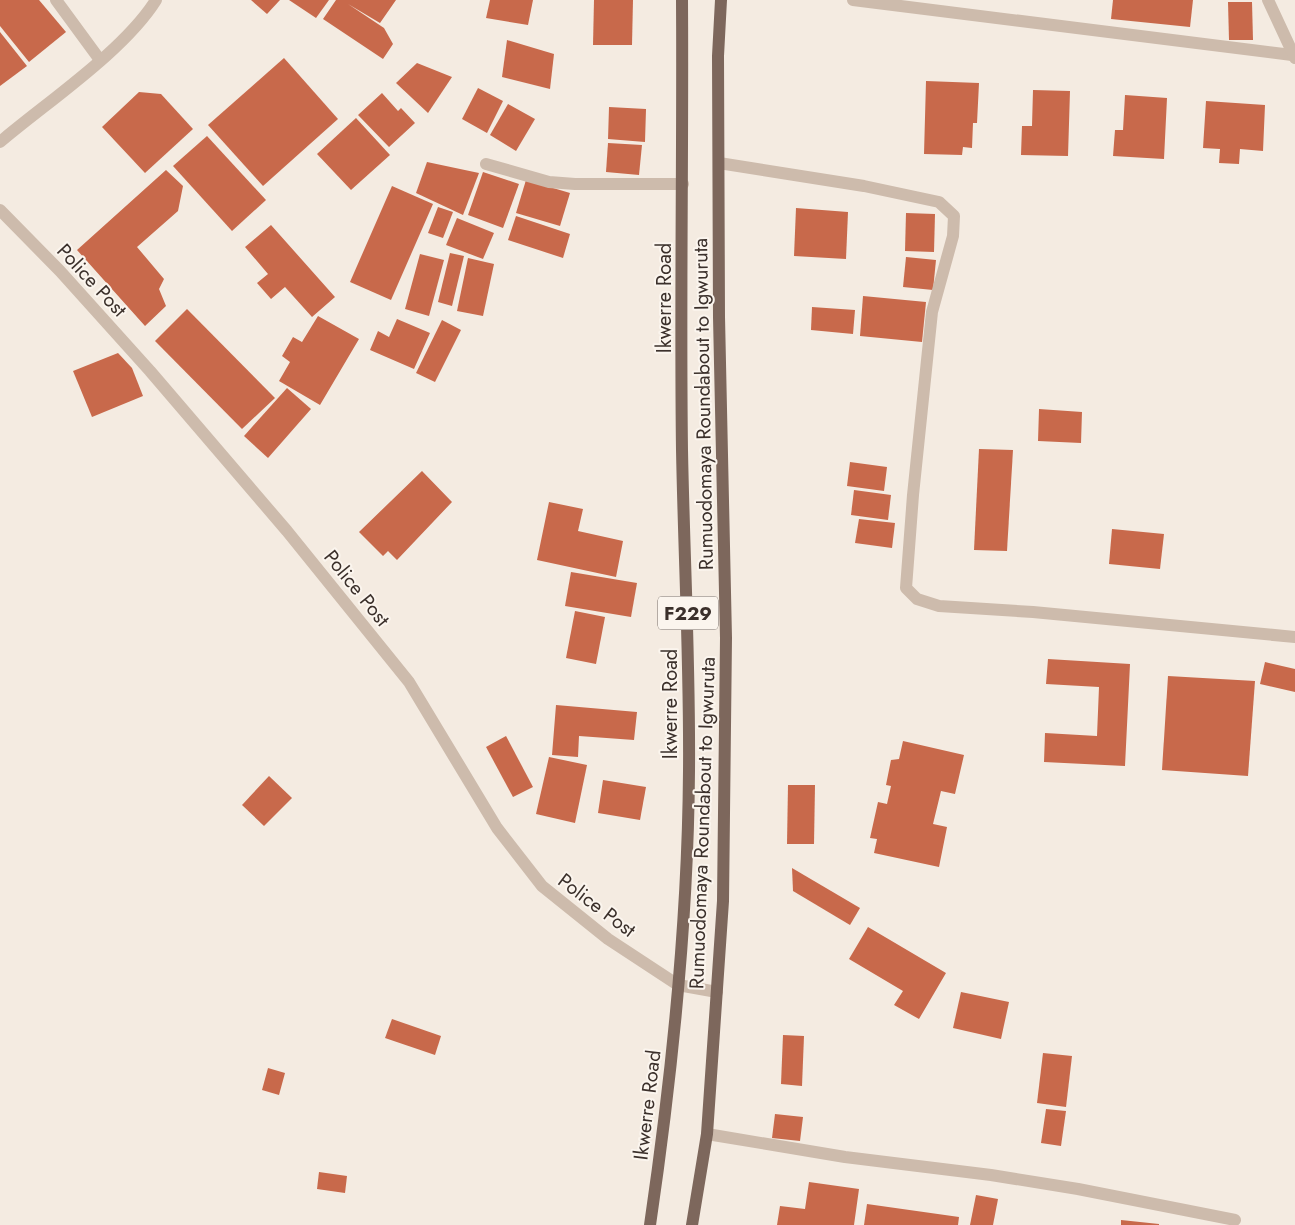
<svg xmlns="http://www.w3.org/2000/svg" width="1295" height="1225" viewBox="0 0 1295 1225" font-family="Jost,sans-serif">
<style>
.building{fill:#c8694b}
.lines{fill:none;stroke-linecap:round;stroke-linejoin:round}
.street{stroke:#cdbbac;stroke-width:12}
.primary{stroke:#7d675c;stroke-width:12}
.labels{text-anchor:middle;stroke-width:4;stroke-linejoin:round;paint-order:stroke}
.shield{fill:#fbf5ee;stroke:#756b66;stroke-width:1}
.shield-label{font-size:19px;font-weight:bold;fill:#3b302b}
.street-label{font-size:20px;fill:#3b302b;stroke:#fbf5ee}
</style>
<rect width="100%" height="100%" fill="#f4ebe1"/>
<g class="building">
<path d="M 0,0 L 39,0 L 66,32 L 29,62 L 0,26 Z"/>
<path d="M 251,0 L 280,0 L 267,14 Z"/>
<path d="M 289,0 L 329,0 L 316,18 Z"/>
<path d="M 336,0 L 396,0 L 380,23 L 348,4 L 384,28 L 393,44 L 383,59 L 323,19 Z"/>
<path d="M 490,0 L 533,0 L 528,25 L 486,18 Z"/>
<path d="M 594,0 L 633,0 L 632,45 L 593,45 Z"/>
<path d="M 1113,0 L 1193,0 L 1190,27 L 1111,19 Z"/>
<path d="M 1228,2 L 1252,2 L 1253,40 L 1229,40 Z"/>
<path d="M 0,32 L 27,66 L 0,86 Z"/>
<path d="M 507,40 L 554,54 L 550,89 L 502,77 Z"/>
<path d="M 284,58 L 338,119 L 263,186 L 208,125 Z"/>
<path d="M 417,63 L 452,77 L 428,113 L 396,83 Z"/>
<path d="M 926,81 L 979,83 L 977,123 L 973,123 L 972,148 L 963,147 L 962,155 L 924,154 Z"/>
<path d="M 478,88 L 503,101 L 487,133 L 462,119 Z"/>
<path d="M 1033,90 L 1070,91 L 1068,156 L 1021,155 L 1022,126 L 1032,126 Z"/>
<path d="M 139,92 L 161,94 L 193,129 L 145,173 L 102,127 Z"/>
<path d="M 382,93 L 398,111 L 401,108 L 415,123 L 389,147 L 358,115 Z"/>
<path d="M 1125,95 L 1167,98 L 1164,159 L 1113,156 L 1115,130 L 1123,130 Z"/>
<path d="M 1206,101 L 1265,105 L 1263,151 L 1240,149 L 1239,164 L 1219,163 L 1220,149 L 1203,148 Z"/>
<path d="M 508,104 L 535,119 L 516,151 L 490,135 Z"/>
<path d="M 609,107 L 646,109 L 645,142 L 608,139 Z"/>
<path d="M 356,118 L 390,155 L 351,190 L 317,154 Z"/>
<path d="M 207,136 L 266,200 L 232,231 L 173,166 Z"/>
<path d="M 608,143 L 642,145 L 639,175 L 606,172 Z"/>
<path d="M 427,162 L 479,173 L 463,215 L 416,193 Z"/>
<path d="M 166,170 L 183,186 L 178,211 L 137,247 L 164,279 L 159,289 L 166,306 L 145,326 L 77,250 Z"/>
<path d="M 483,172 L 519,184 L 503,228 L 468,215 Z"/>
<path d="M 526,180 L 570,193 L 560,226 L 516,213 Z"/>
<path d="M 392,186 L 433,204 L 391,300 L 350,282 Z"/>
<path d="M 438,207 L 453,212 L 443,238 L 428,233 Z"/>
<path d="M 796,208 L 848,212 L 846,259 L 794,256 Z"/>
<path d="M 906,213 L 935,214 L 934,252 L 905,251 Z"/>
<path d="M 516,216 L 570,234 L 563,258 L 508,240 Z"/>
<path d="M 457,218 L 494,233 L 483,259 L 446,245 Z"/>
<path d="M 271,225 L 335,297 L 312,317 L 285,287 L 271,299 L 257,283 L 268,274 L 245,247 Z"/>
<path d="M 450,253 L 464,256 L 452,306 L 438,302 Z"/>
<path d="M 420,254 L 444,260 L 429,316 L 405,309 Z"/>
<path d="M 906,257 L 936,260 L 933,290 L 903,287 Z"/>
<path d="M 468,258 L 494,264 L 483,316 L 457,311 Z"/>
<path d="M 863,296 L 926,302 L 922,342 L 860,336 Z"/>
<path d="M 812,307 L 855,310 L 853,334 L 811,330 Z"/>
<path d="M 187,309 L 275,398 L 242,429 L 155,341 Z"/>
<path d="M 318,316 L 359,339 L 320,405 L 279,381 L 290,362 L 282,356 L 293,337 L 302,342 Z"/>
<path d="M 397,319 L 430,333 L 414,369 L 370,350 L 378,331 L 389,337 Z"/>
<path d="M 442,320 L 461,330 L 435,382 L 416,373 Z"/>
<path d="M 118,353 L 132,368 L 143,396 L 92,417 L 73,371 Z"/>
<path d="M 287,388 L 311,409 L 268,458 L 244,436 Z"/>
<path d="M 1039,409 L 1082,412 L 1081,443 L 1038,441 Z"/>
<path d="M 979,449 L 1013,450 L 1007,551 L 974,550 Z"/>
<path d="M 850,462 L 887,467 L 884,491 L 847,486 Z"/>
<path d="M 422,471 L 452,502 L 397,560 L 388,551 L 383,556 L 359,532 Z"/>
<path d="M 854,490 L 891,495 L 888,520 L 851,515 Z"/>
<path d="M 549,502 L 583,509 L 578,531 L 623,541 L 616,577 L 537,560 Z"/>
<path d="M 859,519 L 895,523 L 892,548 L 855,543 Z"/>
<path d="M 1112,529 L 1164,534 L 1160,569 L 1109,564 Z"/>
<path d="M 571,572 L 637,583 L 631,617 L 565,606 Z"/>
<path d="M 575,611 L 605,617 L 596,664 L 566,658 Z"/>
<path d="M 1048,659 L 1130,664 L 1125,766 L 1044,762 L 1045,733 L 1097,736 L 1099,687 L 1046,684 Z"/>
<path d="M 1265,662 L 1295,669 L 1295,692 L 1260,684 Z"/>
<path d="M 1168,676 L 1255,681 L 1248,776 L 1162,770 Z"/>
<path d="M 556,705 L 637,712 L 634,740 L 579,736 L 578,757 L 552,755 Z"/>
<path d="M 506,736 L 533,787 L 513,797 L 486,747 Z"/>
<path d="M 903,741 L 964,755 L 955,794 L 941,791 L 933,824 L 947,827 L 939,867 L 874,853 L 877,839 L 870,838 L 878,802 L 887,804 L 891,786 L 886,785 L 891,760 L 899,759 Z"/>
<path d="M 549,757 L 587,765 L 575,823 L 536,814 Z"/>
<path d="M 269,776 L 292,798 L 264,826 L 242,805 Z"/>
<path d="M 603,780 L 646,787 L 640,820 L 598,813 Z"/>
<path d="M 788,785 L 815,785 L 814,844 L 787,844 Z"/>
<path d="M 792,868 L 860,908 L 850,925 L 793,891 Z"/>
<path d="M 868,927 L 946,973 L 919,1019 L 894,1005 L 903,991 L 849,959 Z"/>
<path d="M 961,992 L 1009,1002 L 1001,1039 L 953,1028 Z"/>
<path d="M 392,1019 L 441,1036 L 435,1055 L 385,1038 Z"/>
<path d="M 783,1035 L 804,1036 L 802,1086 L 781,1084 Z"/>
<path d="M 1043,1053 L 1072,1056 L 1066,1107 L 1037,1103 Z"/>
<path d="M 268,1068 L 285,1073 L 279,1095 L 262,1090 Z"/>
<path d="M 1046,1109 L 1066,1111 L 1061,1146 L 1041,1143 Z"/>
<path d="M 775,1114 L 803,1117 L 800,1141 L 772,1138 Z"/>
<path d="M 319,1172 L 347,1176 L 345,1193 L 317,1189 Z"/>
<path d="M 809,1182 L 859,1189 L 854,1225 L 777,1225 L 780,1206 L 805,1209 Z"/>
<path d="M 976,1195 L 998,1199 L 993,1225 L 970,1225 Z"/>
<path d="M 867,1204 L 959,1217 L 958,1225 L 864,1225 Z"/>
<path d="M 1121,1220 L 1159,1224 L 1159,1225 L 1121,1225 Z"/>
</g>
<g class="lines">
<g class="street">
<path d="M 56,0 L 100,60"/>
<path d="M 853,0 L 1292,55"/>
<path d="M 1268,0 L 1295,58"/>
<path d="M 0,142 C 47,102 124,51 156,0"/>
<path d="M 719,163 L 864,186 L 939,202 L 954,216 L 953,236 L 932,312 L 913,495 L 906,588 L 917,599 L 939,606 L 1033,612 L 1295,637"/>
<path d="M 486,164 L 549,182 L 575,184 L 683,184"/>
<path d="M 0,210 L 60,271 L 150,371 L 287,531 L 409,682 L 497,828 L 542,886 L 608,939 L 678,985 L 717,992"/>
<path d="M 707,1134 L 845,1157 L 991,1175 L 1078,1189 L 1235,1220"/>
</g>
<g class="primary">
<path d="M 650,1225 C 672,1075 688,923 689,771 C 690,664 684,557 682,450 C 680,300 683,150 682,0"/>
<path d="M 692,1225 L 707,1134 L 723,901 L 726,638 L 719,317 L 718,56 L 721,0"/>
</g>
</g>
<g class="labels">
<rect class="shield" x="658" y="596.5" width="60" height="33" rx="4"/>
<g class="shield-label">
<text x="688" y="620">F229</text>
</g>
<g class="street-label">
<text transform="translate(92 280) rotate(47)" y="7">Police Post</text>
<text transform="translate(664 298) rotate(-90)" y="7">Ikwerre Road</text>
<text transform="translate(703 404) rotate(-91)" y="7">Rumuodomaya Roundabout to Igwuruta</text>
<text transform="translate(357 588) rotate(51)" y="7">Police Post</text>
<text transform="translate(670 704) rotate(-90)" y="7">Ikwerre Road</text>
<text transform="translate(702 823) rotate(-88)" y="7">Rumuodomaya Roundabout to Igwuruta</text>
<text transform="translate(597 905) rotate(37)" y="7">Police Post</text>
<text transform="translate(647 1105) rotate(-83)" y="7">Ikwerre Road</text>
</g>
</g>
</svg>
